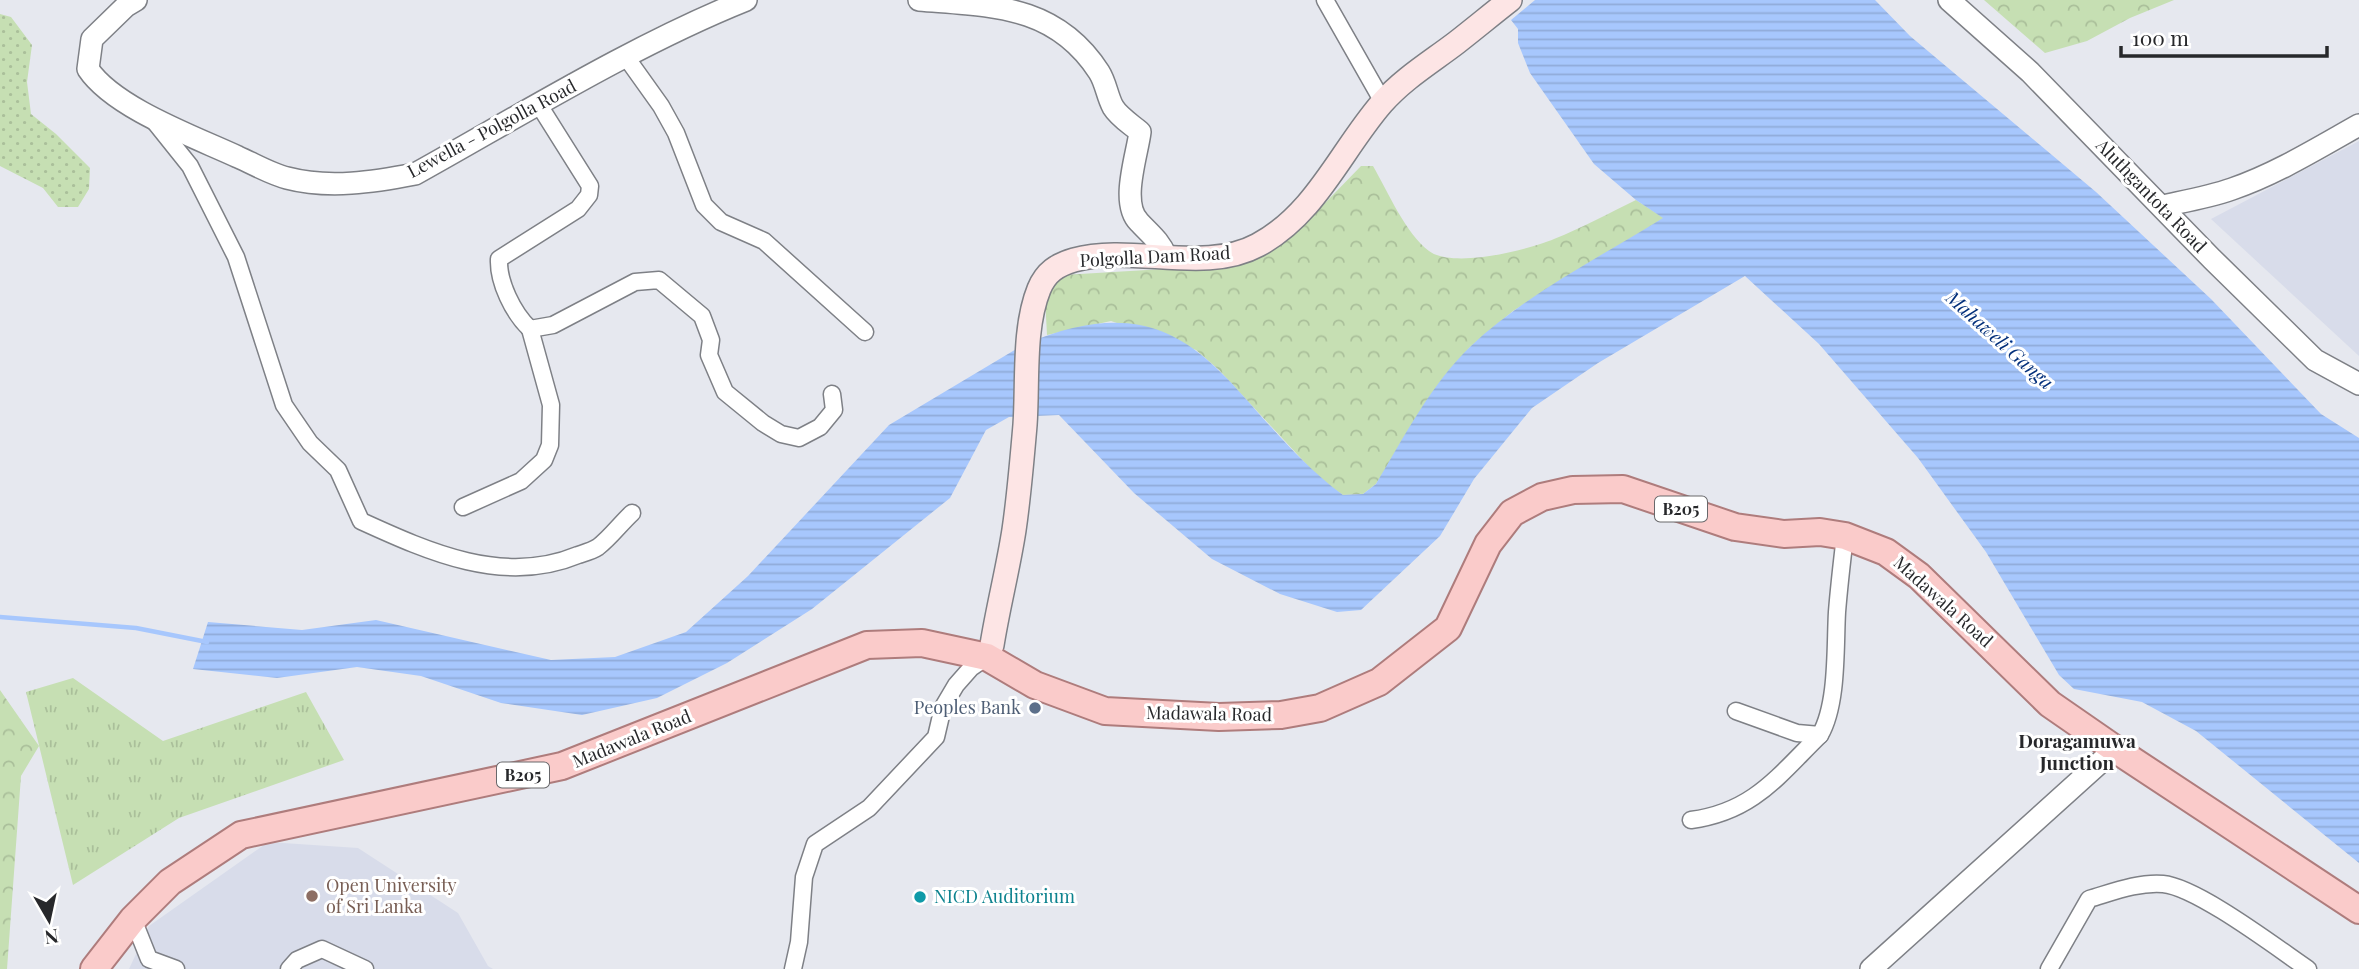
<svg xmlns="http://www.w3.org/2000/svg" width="2359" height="969" viewBox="0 0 2359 969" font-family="'Playfair Display',serif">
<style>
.built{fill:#d8dcea}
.grass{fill:url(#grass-tufts)}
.forest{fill:url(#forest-crowns)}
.park{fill:url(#park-dots)}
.water{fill:url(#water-rules)}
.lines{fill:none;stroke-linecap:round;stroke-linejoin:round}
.stream{stroke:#a7c7fd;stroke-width:4.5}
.minor-casing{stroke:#7e8086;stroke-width:19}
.tertiary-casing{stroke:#7e8086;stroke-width:24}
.secondary-casing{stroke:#7e8086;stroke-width:26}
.primary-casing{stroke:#ae7c7c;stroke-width:30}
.minor{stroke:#fff;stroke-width:16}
.tertiary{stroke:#fff;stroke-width:21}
.secondary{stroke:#fde5e5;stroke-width:23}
.primary{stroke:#facbca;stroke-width:26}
.service-dot{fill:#5c6f8a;stroke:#fff;stroke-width:2.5}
.education-dot{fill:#8d6e63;stroke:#fff;stroke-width:2.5}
.culture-dot{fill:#0f9aa8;stroke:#fff;stroke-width:2.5}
.labels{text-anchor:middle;stroke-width:6;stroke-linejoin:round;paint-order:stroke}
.shield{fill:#fff;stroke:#68686b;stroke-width:2}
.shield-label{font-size:16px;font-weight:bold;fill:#27282b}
.street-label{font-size:18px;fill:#27282b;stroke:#fff}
.service-label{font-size:18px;fill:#4e5e75;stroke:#fff;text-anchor:end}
.education-label{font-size:18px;fill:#785e54;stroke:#fff;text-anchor:start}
.culture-label{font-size:18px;fill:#0d838f;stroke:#fff;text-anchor:start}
.water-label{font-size:19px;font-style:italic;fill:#04307b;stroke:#fff}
.neighbourhood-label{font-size:19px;font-weight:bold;fill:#27282b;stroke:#fff}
</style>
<defs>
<pattern id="grass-tufts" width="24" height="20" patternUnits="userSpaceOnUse" patternTransform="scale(1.75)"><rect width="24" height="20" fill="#c6dfb3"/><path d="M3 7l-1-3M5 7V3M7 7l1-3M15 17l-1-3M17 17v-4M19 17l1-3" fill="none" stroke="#aabf9a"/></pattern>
<pattern id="forest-crowns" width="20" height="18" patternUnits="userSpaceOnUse" patternTransform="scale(1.75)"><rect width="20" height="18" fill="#c6dfb3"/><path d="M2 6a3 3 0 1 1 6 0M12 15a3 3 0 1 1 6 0" fill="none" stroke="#aabf9a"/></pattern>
<pattern id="park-dots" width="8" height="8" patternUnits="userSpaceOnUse" patternTransform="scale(1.75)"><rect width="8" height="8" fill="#c6dfb3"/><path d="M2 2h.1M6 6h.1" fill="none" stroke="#aabf9a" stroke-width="1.8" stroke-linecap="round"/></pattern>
<pattern id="water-rules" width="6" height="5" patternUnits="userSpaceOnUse" patternTransform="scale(1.75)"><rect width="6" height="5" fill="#a7c7fd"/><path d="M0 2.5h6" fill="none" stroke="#90abd9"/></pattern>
</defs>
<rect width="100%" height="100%" fill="#e6e8ef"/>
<g class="built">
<path d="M 2359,141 L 2359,356 L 2211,219 Z"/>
<path d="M 268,842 L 358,848 L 458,913 L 488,966 L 493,969 L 129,969 L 149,926 Z"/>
</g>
<path class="grass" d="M 73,678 L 163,741 L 306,692 L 344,760 L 179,818 L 73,885 L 26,692 Z"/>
<g class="forest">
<path d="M 1984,0 L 2174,0 L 2130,18 L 2087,41 L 2045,53 Z"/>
<path d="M 1361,166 L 1373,166 C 1388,192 1406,234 1429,251 C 1453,269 1528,250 1554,239 C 1582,228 1609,213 1636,200 L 1664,218 L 1513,311 L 1470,347 L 1437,387 L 1376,484 L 1363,494 L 1343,495 L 1321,480 L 1219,370 L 1196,350 L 1111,321 L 1047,335 C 1046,305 1041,297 1063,275 L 1197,267 L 1261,254 L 1294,235 Z"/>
<path d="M 0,690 L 39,746 L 21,776 L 7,969 L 0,969 Z"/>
</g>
<path class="park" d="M 0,14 L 11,17 L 32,45 L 27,82 L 31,114 L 56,134 L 90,168 L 89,189 L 78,207 L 58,207 L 43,188 L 0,166 Z"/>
<path class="water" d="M 1535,0 L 1875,0 L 1910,36 L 2096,192 L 2211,299 L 2321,414 L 2359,438 L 2359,863 L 2196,731 L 2142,702 L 2074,689 L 2059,675 L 1986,552 L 1918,458 L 1819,344 L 1745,276 L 1598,363 L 1532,408 L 1474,479 L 1440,536 L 1361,610 L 1337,612 L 1280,594 L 1212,559 L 1134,493 L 1059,415 L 1009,417 L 986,430 L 950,498 L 812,609 L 727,663 L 657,698 L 582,715 L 501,703 L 421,676 L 357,667 L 277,678 L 193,669 L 208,622 L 302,630 L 376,620 L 551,660 L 615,657 L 686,632 L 748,576 L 889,425 L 1023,345 C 1202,268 1226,409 1343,495 L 1363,494 L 1376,484 C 1404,437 1431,384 1471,346 C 1525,295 1600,257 1663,218 L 1636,200 L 1594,164 L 1530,73 L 1518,43 L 1518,29 L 1511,20 Z"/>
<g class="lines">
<path class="stream" d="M 0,617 L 136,628 L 207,642"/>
<defs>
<g id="minor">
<path d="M 1325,0 L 1383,102"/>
<path d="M 626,57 L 661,106 L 676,133 L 704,205 L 721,222 L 764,241 L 865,332"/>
<path d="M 539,105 L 590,186 L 589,195 L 578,209 L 499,259 C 498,282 513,313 530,329 L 553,325 L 635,282 L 659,280 L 702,316 L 711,340 L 709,355 L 725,392 L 763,423 L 781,434 L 799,438 L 820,427 L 834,410 L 832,394"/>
<path d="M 154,121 L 190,166 L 236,257 L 284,405 L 310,443 L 338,470 L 361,521 C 429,552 504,586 578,555 C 584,553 592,551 598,547 C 610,538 621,523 632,513"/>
<path d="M 463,507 L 521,481 L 544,460 L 550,445 L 551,405 L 530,329"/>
<path d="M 1736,711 L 1797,733 L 1820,735"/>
<path d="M 1691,820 C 1753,812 1778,776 1820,735 C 1838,704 1835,647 1837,612 C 1839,587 1842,561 1845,536"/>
<path d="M 133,919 L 149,959 L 176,969"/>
<path d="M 289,969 L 297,960 L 322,949 L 365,969"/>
<path d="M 793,969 L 799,942 L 804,877 L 815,844 L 869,808 L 936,737 L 943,707 L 956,685 L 971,668 L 987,657"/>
<path d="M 2049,969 L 2089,899 C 2113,892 2138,882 2163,884 C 2197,887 2277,948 2308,969"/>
</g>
<g id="tertiary">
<path d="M 136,0 L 126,6 L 92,39 L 88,69 C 114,108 195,137 238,157 C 254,164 271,174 287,178 C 329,189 374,182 415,174 C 521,115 634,45 746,0"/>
<path d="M 919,0 C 991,6 1055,4 1099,72 C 1106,83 1107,96 1113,107 C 1119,117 1132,125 1140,132 C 1137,156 1120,203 1139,222 C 1150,234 1159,240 1166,256"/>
<path d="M 1949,0 L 2030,72 L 2212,259 L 2315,360 L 2359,384"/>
<path d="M 2163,206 C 2186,201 2209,197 2232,189 C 2276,174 2318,148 2359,125"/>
<path d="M 1871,969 L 2115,749"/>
</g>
<path id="secondary" d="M 987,657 L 992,645 C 998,607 1008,569 1014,530 C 1019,496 1022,460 1025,425 C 1028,383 1023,328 1039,289 C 1046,272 1057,265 1074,260 C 1132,244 1205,274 1258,245 C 1316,214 1341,150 1382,103 C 1403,79 1431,62 1456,43 C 1474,29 1492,14 1510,0"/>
<path id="primary" d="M 94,969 L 133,919 L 170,882 L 241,835 L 562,766 L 867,645 L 922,643 L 987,657 L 1035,685 L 1105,711 L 1219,717 L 1281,715 L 1320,708 L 1379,682 L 1448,628 L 1488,544 L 1512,513 L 1542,497 L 1573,490 L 1623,489 L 1735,527 L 1784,534 L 1820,532 L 1845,536 L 1886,552 L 1919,576 L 2050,704 L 2115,749 L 2359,910"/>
</defs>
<use href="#minor" class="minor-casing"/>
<use href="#tertiary" class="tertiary-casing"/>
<use href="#secondary" class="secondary-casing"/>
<use href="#primary" class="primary-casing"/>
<use href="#minor" class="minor"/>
<use href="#tertiary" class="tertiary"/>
<use href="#secondary" class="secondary"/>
<use href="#primary" class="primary"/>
</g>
<circle class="service-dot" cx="1035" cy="708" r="7"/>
<circle class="education-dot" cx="312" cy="896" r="7"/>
<circle class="culture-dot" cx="920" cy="897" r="7"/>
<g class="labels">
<g class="shield">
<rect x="1655" y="496.5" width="52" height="25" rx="5"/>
<rect x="497" y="762.5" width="52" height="25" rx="5"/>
</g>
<g class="shield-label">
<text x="1681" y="515">B205</text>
<text x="523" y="781">B205</text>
</g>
<g class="street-label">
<text transform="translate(492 129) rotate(-28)" y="6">Lewella - Polgolla Road</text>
<text transform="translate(2151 196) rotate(46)" y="6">Aluthgantota Road</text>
<text transform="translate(1155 257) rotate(-3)" y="6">Polgolla Dam Road</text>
<text transform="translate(1943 602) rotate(42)" y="6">Madawala Road</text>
<text transform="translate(1209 714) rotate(1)" y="6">Madawala Road</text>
<text transform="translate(632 739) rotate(-22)" y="6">Madawala Road</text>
</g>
<g class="service-label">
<text x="1021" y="714">Peoples Bank</text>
</g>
<g class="education-label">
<text x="326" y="892">Open University<tspan x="326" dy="21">of Sri Lanka</tspan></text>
</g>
<g class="culture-label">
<text x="934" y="903">NICD Auditorium</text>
</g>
<g class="water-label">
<text transform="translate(2000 340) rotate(42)" y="7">Mahaweli Ganga</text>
</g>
<g class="neighbourhood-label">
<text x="2077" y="748">Doragamuwa<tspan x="2077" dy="22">Junction</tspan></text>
</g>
</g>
<g transform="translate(49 920) rotate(171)" stroke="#ffffff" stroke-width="5" paint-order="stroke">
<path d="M0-5L12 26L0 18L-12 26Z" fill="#27282b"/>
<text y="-10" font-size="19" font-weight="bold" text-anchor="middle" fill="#27282b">N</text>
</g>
<path d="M2121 46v10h206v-10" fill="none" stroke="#27282b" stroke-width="3.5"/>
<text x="2132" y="46" font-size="21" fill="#27282b" stroke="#ffffff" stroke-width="5" paint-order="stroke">100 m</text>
</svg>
